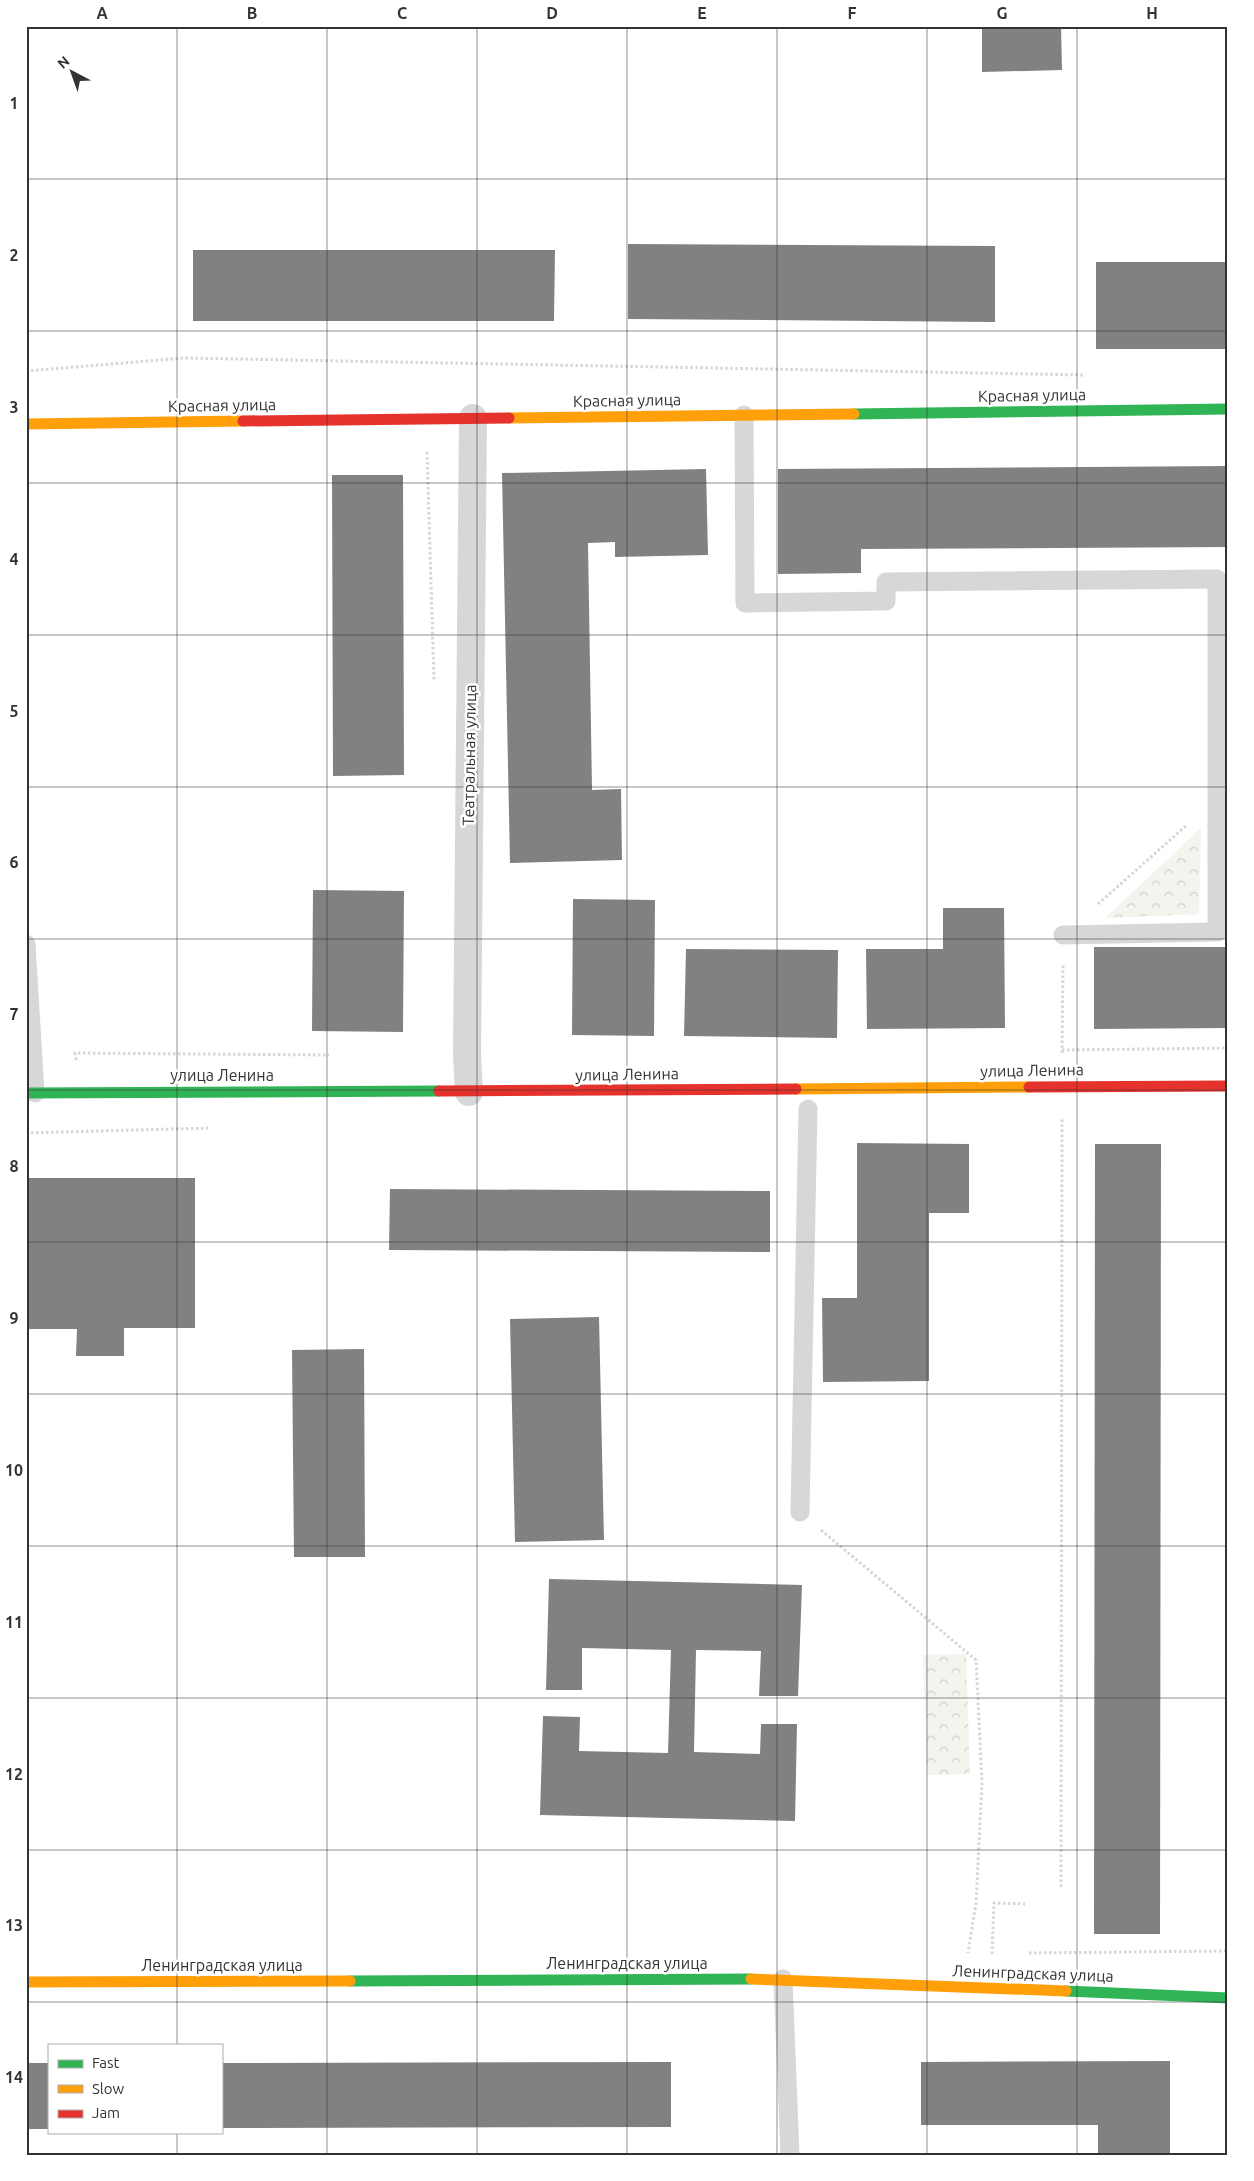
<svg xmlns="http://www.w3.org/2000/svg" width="1254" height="2181" viewBox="0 0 1254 2181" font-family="Ubuntu,sans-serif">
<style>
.park{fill:url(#park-crowns)}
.building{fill:#818181}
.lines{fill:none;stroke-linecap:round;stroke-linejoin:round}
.path{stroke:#d6d6d6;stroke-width:3;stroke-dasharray:2.5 2.5;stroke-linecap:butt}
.lane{stroke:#d7d7d7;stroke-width:19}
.street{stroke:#d7d7d7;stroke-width:28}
.fast{stroke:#30b455;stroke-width:11}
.slow{stroke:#ff9f0a;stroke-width:11}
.jam{stroke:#e5322d;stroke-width:11}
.grid{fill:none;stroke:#333;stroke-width:1;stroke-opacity:0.55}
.labels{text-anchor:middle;stroke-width:5;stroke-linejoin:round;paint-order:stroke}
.street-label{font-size:16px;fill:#333;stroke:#fff}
.neatline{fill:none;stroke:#333;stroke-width:2}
.grid-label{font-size:16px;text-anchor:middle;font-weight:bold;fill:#333}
</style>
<defs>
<pattern id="park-crowns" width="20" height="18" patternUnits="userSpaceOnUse" patternTransform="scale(1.25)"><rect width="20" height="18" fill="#f1f5ed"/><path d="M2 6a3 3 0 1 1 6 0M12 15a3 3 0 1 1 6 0" fill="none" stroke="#cfd2cc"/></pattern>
</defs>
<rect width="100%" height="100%" fill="#fff"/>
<g class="park">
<path d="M 1201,828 L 1199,914 L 1105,918 Z"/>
<path d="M 966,1654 L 970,1774 L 927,1775 L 923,1655 Z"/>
</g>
<g class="building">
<path d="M 982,26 L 1061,26 L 1062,70 L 982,72 Z"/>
<path d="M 628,244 L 995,246 L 995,322 L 628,319 Z"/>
<path d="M 193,250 L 555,250 L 554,321 L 193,321 Z"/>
<rect x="1096" y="262" width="132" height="87"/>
<path d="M 1228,466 L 1228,547 L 861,549 L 861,573 L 778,574 L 778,469 Z"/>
<path d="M 706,469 L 708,555 L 615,557 L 615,542 L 588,543 L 592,790 L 621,789 L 622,860 L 510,863 L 502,473 Z"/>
<path d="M 332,475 L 403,475 L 404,775 L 333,776 Z"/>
<path d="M 313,890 L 404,891 L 403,1032 L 312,1031 Z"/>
<path d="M 573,899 L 655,900 L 654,1036 L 572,1035 Z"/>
<path d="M 943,908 L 1004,908 L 1005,1028 L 867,1029 L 866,949 L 943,949 Z"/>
<path d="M 1094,947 L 1228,947 L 1228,1028 L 1094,1029 Z"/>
<path d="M 686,949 L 838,950 L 837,1038 L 684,1036 Z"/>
<path d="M 857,1143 L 969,1144 L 969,1213 L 929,1213 L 929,1381 L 823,1382 L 822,1298 L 857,1298 Z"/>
<path d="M 1095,1144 L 1161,1144 L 1160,1934 L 1094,1934 Z"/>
<path d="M 26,1178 L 195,1178 L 195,1328 L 124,1328 L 124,1356 L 76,1356 L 77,1329 L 26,1329 Z"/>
<path d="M 390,1189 L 770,1191 L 770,1252 L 389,1250 Z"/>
<path d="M 599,1317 L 604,1540 L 515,1542 L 510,1319 Z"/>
<path d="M 364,1349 L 365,1557 L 294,1557 L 292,1350 Z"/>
<path d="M 549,1579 L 802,1585 L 798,1696 L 759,1696 L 761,1651 L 696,1650 L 694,1752 L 760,1754 L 761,1724 L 797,1724 L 795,1821 L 540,1815 L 543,1716 L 580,1717 L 579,1751 L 668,1753 L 671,1650 L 582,1648 L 582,1690 L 546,1690 Z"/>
<path d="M 1170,2061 L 1170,2155 L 1098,2155 L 1098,2125 L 921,2125 L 921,2062 Z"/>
<path d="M 671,2062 L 671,2127 L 221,2128 L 221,2063 Z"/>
<rect x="26" y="2063" width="23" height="66"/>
</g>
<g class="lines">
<g class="path">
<path d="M 26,371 L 184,358 L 1085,375"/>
<path d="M 427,452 L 434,680"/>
<path d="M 1098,904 L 1187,825"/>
<path d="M 1062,1050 L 1228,1048"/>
<path d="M 1062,1053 L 1063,964"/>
<path d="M 76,1060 L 75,1053 L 329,1055"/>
<path d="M 26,1133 L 210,1128"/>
<path d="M 821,1530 L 976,1660 L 982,1782 L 976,1903 L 968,1953"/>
<path d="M 1061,1887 L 1062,1119"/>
<path d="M 1029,1953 L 1228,1951"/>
<path d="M 992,1954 L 994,1903 L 1025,1904"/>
</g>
<g class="lane">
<path d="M 744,415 L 745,603 L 886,601 L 886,582 L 1217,579 L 1217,932 L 1063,935"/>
<path d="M 26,944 L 35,1093"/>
<path d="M 800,1512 L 808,1109"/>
<path d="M 783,1979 L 790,2155"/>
</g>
<path class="street" d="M 469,1092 L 467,1055 L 473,418"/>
<g class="fast">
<path d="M 854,414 L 1228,409"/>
<path d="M 26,1093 L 439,1091"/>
<path d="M 350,1981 L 751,1979"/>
<path d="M 1066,1991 L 1228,1998"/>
</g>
<g class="slow">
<path d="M 509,418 L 854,414"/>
<path d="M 26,424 L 243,421"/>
<path d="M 796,1089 L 1029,1087"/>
<path d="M 751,1979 L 1066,1991"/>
<path d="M 26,1982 L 350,1981"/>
</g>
<g class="jam">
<path d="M 243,421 L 509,418"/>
<path d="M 1029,1087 L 1228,1086"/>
<path d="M 439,1091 L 796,1089"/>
</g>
</g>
<path class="grid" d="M 177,26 L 177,2045M 327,26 L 327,2155M 477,26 L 477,2155M 627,26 L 627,2155M 777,26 L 777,2155M 927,26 L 927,2155M 1077,26 L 1077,2155M 26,179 L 1228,179M 26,331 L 1228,331M 26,483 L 1228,483M 26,635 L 1228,635M 26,787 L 1228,787M 26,939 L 1228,939M 26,1090 L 1228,1090M 26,1242 L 1228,1242M 26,1394 L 1228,1394M 26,1546 L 1228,1546M 26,1698 L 1228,1698M 26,1850 L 1228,1850M 26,2002 L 1228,2002M 177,2132 L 177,2155"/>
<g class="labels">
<g class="street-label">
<text transform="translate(1032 395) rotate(-1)" y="6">Красная улица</text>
<text transform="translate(627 400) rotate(-1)" y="6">Красная улица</text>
<text transform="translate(222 405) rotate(-1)" y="6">Красная улица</text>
<text transform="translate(469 755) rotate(-89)" y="6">Театральная улица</text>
<text transform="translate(1032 1070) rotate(-1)" y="6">улица Ленина</text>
<text transform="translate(627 1074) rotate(-1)" y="6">улица Ленина</text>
<text x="222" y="1081">улица Ленина</text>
<text x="627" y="1969">Ленинградская улица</text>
<text x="222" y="1971">Ленинградская улица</text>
<text transform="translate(1033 1973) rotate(2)" y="6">Ленинградская улица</text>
</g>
</g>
<rect width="1254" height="2181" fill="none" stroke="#ffffff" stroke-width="55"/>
<rect x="48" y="2044" width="175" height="90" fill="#ffffff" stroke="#adadad"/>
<rect x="58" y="2060" width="25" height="8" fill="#30b455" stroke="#adadad"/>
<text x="92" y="2068" font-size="15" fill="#333333">Fast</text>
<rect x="58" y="2085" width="25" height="8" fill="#ff9f0a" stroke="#adadad"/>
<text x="92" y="2094" font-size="15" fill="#333333">Slow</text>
<rect x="58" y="2110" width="25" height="8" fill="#e5322d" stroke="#adadad"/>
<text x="92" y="2118" font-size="15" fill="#333333">Jam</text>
<g transform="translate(72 72) rotate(319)" stroke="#ffffff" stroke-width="4" paint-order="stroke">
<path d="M0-4L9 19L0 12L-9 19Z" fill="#333333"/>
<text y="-8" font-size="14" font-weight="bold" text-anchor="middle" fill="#333333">N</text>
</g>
<rect x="28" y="28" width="1198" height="2126" class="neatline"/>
<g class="grid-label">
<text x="102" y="19">A</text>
<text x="252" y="19">B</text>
<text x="402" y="19">C</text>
<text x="552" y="19">D</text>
<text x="702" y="19">E</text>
<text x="852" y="19">F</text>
<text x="1002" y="19">G</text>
<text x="1152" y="19">H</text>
<text x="14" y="109">1</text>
<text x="14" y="261">2</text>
<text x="14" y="413">3</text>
<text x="14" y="565">4</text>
<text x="14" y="717">5</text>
<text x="14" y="868">6</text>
<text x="14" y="1020">7</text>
<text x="14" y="1172">8</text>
<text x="14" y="1324">9</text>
<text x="14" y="1476">10</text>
<text x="14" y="1628">11</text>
<text x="14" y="1780">12</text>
<text x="14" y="1931">13</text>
<text x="14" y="2083">14</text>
</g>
</svg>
